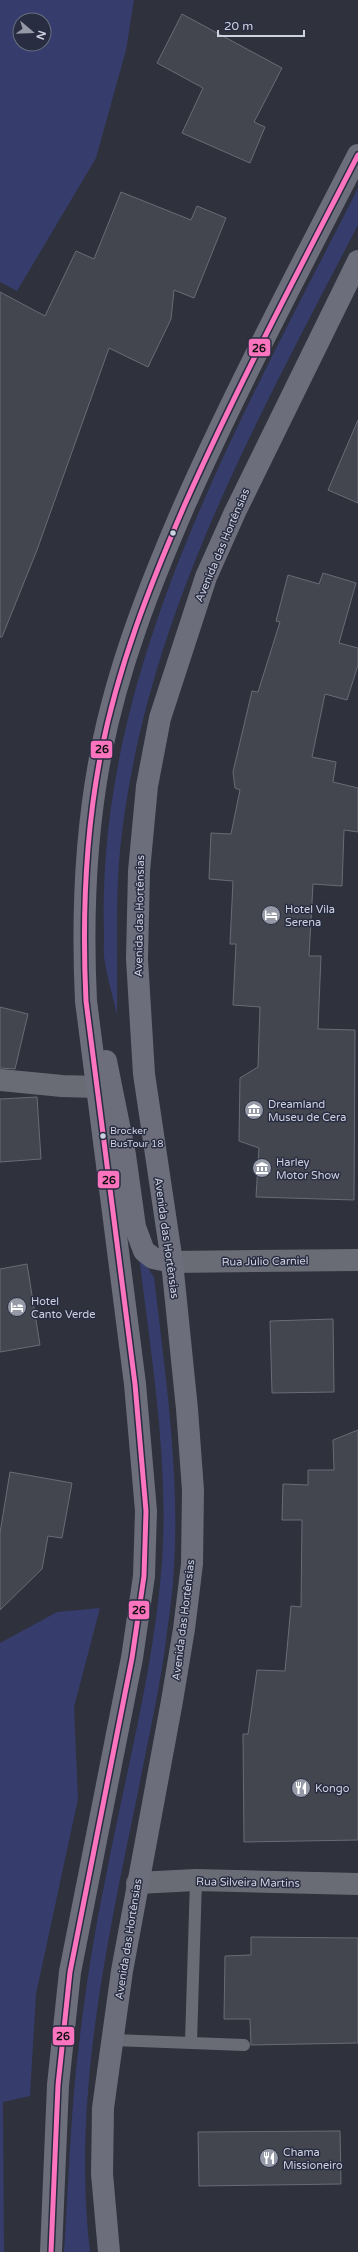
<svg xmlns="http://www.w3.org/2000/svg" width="358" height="2252" viewBox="0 0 358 2252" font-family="'Varela Round',sans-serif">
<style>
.green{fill:#363d6c;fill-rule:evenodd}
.building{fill:#44464f;stroke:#696b75}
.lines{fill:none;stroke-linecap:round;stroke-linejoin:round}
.service{stroke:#6a6c75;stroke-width:12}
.minor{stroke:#6a6c75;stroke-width:22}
.tertiary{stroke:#6a6c75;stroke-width:22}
.primary{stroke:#6c6e7b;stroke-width:22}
.bus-1-casing{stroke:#292d42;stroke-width:8}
.bus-1{stroke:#fc73be;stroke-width:5}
.bus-dot{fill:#ced1df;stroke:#292d42;stroke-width:1.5}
.labels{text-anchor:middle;stroke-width:3;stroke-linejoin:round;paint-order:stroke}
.bus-label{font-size:10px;fill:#ced1df;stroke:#292d42;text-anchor:start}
.street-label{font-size:11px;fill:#ced1df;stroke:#292d42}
.poi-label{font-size:11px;fill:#ced1df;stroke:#292d42;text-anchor:start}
.line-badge{stroke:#292d42;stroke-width:1.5}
.pale-badge-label{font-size:11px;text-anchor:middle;font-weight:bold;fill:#111}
</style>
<rect width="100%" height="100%" fill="#2f313c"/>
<g class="green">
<path d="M 0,0 L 134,0 L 126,50 L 96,158 L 17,291 L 0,282 ZM 20,20 L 44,20 L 44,44 L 20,44 Z"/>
<path d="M 358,188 L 358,225 C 258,418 152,607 123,825 C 114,888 118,951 117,1015 C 113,998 108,980 105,963 C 103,953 104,942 104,932 C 103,905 104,879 106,853 C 125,617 253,396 358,188 Z"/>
<path d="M 139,1255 L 154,1277 C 165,1373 180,1471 174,1568 C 173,1589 170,1610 167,1632 C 161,1685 148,1739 138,1792 C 107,1942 72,2098 90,2252 L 64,2252 C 68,2192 70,2131 76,2070 C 83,2007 92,1943 105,1881 C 125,1775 154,1670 162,1562 C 169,1460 151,1357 139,1255 Z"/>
<path d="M 100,1608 L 74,1707 L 78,1799 L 36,1994 L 30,2096 L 3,2102 L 4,2252 L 0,2252 L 0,1643 L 57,1612 Z"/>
</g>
<g class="building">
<path d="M 182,14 L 282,68 L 254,122 L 265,127 L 250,163 L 182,133 L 203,88 L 157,63 Z"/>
<path d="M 121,192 L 191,220 L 197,206 L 226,218 L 194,298 L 174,290 L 171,319 L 148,367 L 109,348 L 37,550 L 2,637 L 0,637 L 0,292 L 45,316 L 76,251 L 94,259 Z"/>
<path d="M 358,420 L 358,503 L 328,490 Z"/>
<path d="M 323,573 L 356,583 L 339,643 L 358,648 L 358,665 L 347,700 L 325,694 L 312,757 L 336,762 L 333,782 L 358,788 L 358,832 L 344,830 L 342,886 L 313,884 L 309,956 L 321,956 L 318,1029 L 355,1030 L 354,1200 L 256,1197 L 259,1148 L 239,1141 L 240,1078 L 258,1067 L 260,1007 L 233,1005 L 236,944 L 230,944 L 233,881 L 209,879 L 211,833 L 231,834 L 240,790 L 235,788 L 233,772 L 252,691 L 258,692 L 280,622 L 276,621 L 288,575 L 319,584 Z"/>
<path d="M 0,1007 L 28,1014 L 15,1069 L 0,1068 Z"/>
<path d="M 37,1097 L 41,1159 L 0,1162 L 0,1099 Z"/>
<path d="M 27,1264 L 40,1345 L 0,1352 L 0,1269 Z"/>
<path d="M 333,1319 L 334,1392 L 272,1393 L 270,1321 Z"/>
<path d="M 358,1430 L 358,1840 L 244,1842 L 243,1734 L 248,1734 L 257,1670 L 285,1671 L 291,1606 L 301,1607 L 302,1520 L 282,1520 L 283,1484 L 308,1485 L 308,1470 L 334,1470 L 333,1440 Z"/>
<path d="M 10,1472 L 72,1483 L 62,1538 L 48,1536 L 42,1569 L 0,1610 L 0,1533 Z"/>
<path d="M 251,1937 L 358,1938 L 358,2043 L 251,2045 L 250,2019 L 224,2019 L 225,1956 L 251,1955 Z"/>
<path d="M 340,2131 L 341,2184 L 199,2186 L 198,2132 Z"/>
</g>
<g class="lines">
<g class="service">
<path d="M 113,2040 L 244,2045"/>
<path d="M 191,2042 L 196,1880"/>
</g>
<path class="minor" d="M 0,1080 L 62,1086 L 97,1087"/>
<g class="tertiary">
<path d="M 172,1262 L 358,1260"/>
<path d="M 137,1883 L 196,1880 L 358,1884"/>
</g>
<g class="primary">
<path d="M 106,1061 L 125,1155 L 135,1227 L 144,1251 L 153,1258 L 172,1262"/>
<path d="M 51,2252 L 58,2085 L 70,1972 L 132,1658 L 144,1576 L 146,1511 L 135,1384 L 86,1001 C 82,918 85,835 101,753 C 118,666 150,585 185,504 C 238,385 299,270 358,155"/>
<path d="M 109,2252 L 102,2174 L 103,2108 L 122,1971 L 172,1701 L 184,1629 L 192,1564 L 193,1490 L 187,1409 L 172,1262 L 144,1074 L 137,959 L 139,871 L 147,786 L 160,718 L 206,577 L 235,512 L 358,261"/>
</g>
<defs>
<path id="bus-1" d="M 51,2252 L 58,2085 L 70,1972 L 132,1658 L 144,1576 L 146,1511 L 135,1384 L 86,1001 C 82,918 85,835 101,753 C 118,666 150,585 185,504 C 238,385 299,270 358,155"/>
</defs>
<use href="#bus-1" class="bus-1-casing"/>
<use href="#bus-1" class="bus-1"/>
</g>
<defs>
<symbol id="hotel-disc" viewBox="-11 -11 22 22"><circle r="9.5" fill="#9699a6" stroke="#292d42"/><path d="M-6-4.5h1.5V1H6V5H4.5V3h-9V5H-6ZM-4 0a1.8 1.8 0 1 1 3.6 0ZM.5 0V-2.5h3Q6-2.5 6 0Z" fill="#fff"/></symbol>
<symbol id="museum-disc" viewBox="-11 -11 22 22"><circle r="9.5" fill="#9699a6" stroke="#292d42"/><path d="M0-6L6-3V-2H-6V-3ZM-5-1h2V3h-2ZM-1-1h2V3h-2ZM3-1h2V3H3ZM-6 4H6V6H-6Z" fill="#fff"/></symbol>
<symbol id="restaurant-disc" viewBox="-11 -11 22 22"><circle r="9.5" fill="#9699a6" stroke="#292d42"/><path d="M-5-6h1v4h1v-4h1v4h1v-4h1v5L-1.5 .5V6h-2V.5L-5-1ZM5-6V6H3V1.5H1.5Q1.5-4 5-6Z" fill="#fff"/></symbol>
</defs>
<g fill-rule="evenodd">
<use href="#hotel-disc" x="260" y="904" width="22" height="22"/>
<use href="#museum-disc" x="243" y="1099" width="22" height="22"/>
<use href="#museum-disc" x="251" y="1157" width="22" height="22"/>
<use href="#hotel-disc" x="6" y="1296" width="22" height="22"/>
<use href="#restaurant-disc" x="290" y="1777" width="22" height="22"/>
<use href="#restaurant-disc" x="258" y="2147" width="22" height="22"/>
</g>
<g class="bus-dot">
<circle cx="173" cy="533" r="3.5"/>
<circle cx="103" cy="1136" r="3.5"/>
</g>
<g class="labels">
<g class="bus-label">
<text x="110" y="1134">Brocker<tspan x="110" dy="13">BusTour 18</tspan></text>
</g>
<g class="street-label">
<text transform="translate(222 545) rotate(-67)" y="4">Avenida das Hortênsias</text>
<text transform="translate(139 916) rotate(-89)" y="4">Avenida das Hortênsias</text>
<text transform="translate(167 1238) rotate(82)" y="4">Avenida das Hortênsias</text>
<text transform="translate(265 1261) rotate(-1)" y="4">Rua Júlio Carniel</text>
<text transform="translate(183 1620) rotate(-83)" y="4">Avenida das Hortênsias</text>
<text transform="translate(248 1882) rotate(1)" y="4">Rua Silveira Martins</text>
<text transform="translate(128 1939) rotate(-81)" y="4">Avenida das Hortênsias</text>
</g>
<g class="poi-label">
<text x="285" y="913">Hotel Vila<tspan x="285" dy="13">Serena</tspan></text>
<text x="268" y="1108">Dreamland<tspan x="268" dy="13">Museu de Cera</tspan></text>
<text x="276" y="1166">Harley<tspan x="276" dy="13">Motor Show</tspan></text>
<text x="31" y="1305">Hotel<tspan x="31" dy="13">Canto Verde</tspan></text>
<text x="315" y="1792">Kongo</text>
<text x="283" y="2156">Chama<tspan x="283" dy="13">Missioneiro</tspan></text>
</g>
</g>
<g class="line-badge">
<rect x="248" y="338" width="23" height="19" rx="4" fill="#fc73be"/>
<rect x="90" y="740" width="23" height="19" rx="4" fill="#fc73be"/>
<rect x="97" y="1170" width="23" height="19" rx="4" fill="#fc73be"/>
<rect x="128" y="1600" width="22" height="20" rx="4" fill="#fc73be"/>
<rect x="52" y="2026" width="23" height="20" rx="4" fill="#fc73be"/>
</g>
<g class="pale-badge-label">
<text x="259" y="352">26</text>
<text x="102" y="753">26</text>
<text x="109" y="1184">26</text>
<text x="139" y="1614">26</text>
<text x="63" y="2040">26</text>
</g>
<g transform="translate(32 32) rotate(109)"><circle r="19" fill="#292d42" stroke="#6b6f81"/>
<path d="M0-3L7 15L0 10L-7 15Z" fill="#9699a6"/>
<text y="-6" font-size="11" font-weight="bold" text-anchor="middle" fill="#ced1df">N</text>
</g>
<path d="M218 30v6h86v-6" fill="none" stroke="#ced1df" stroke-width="2"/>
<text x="224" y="30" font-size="12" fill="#ced1df" stroke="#292d42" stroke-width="3" paint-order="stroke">20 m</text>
</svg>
